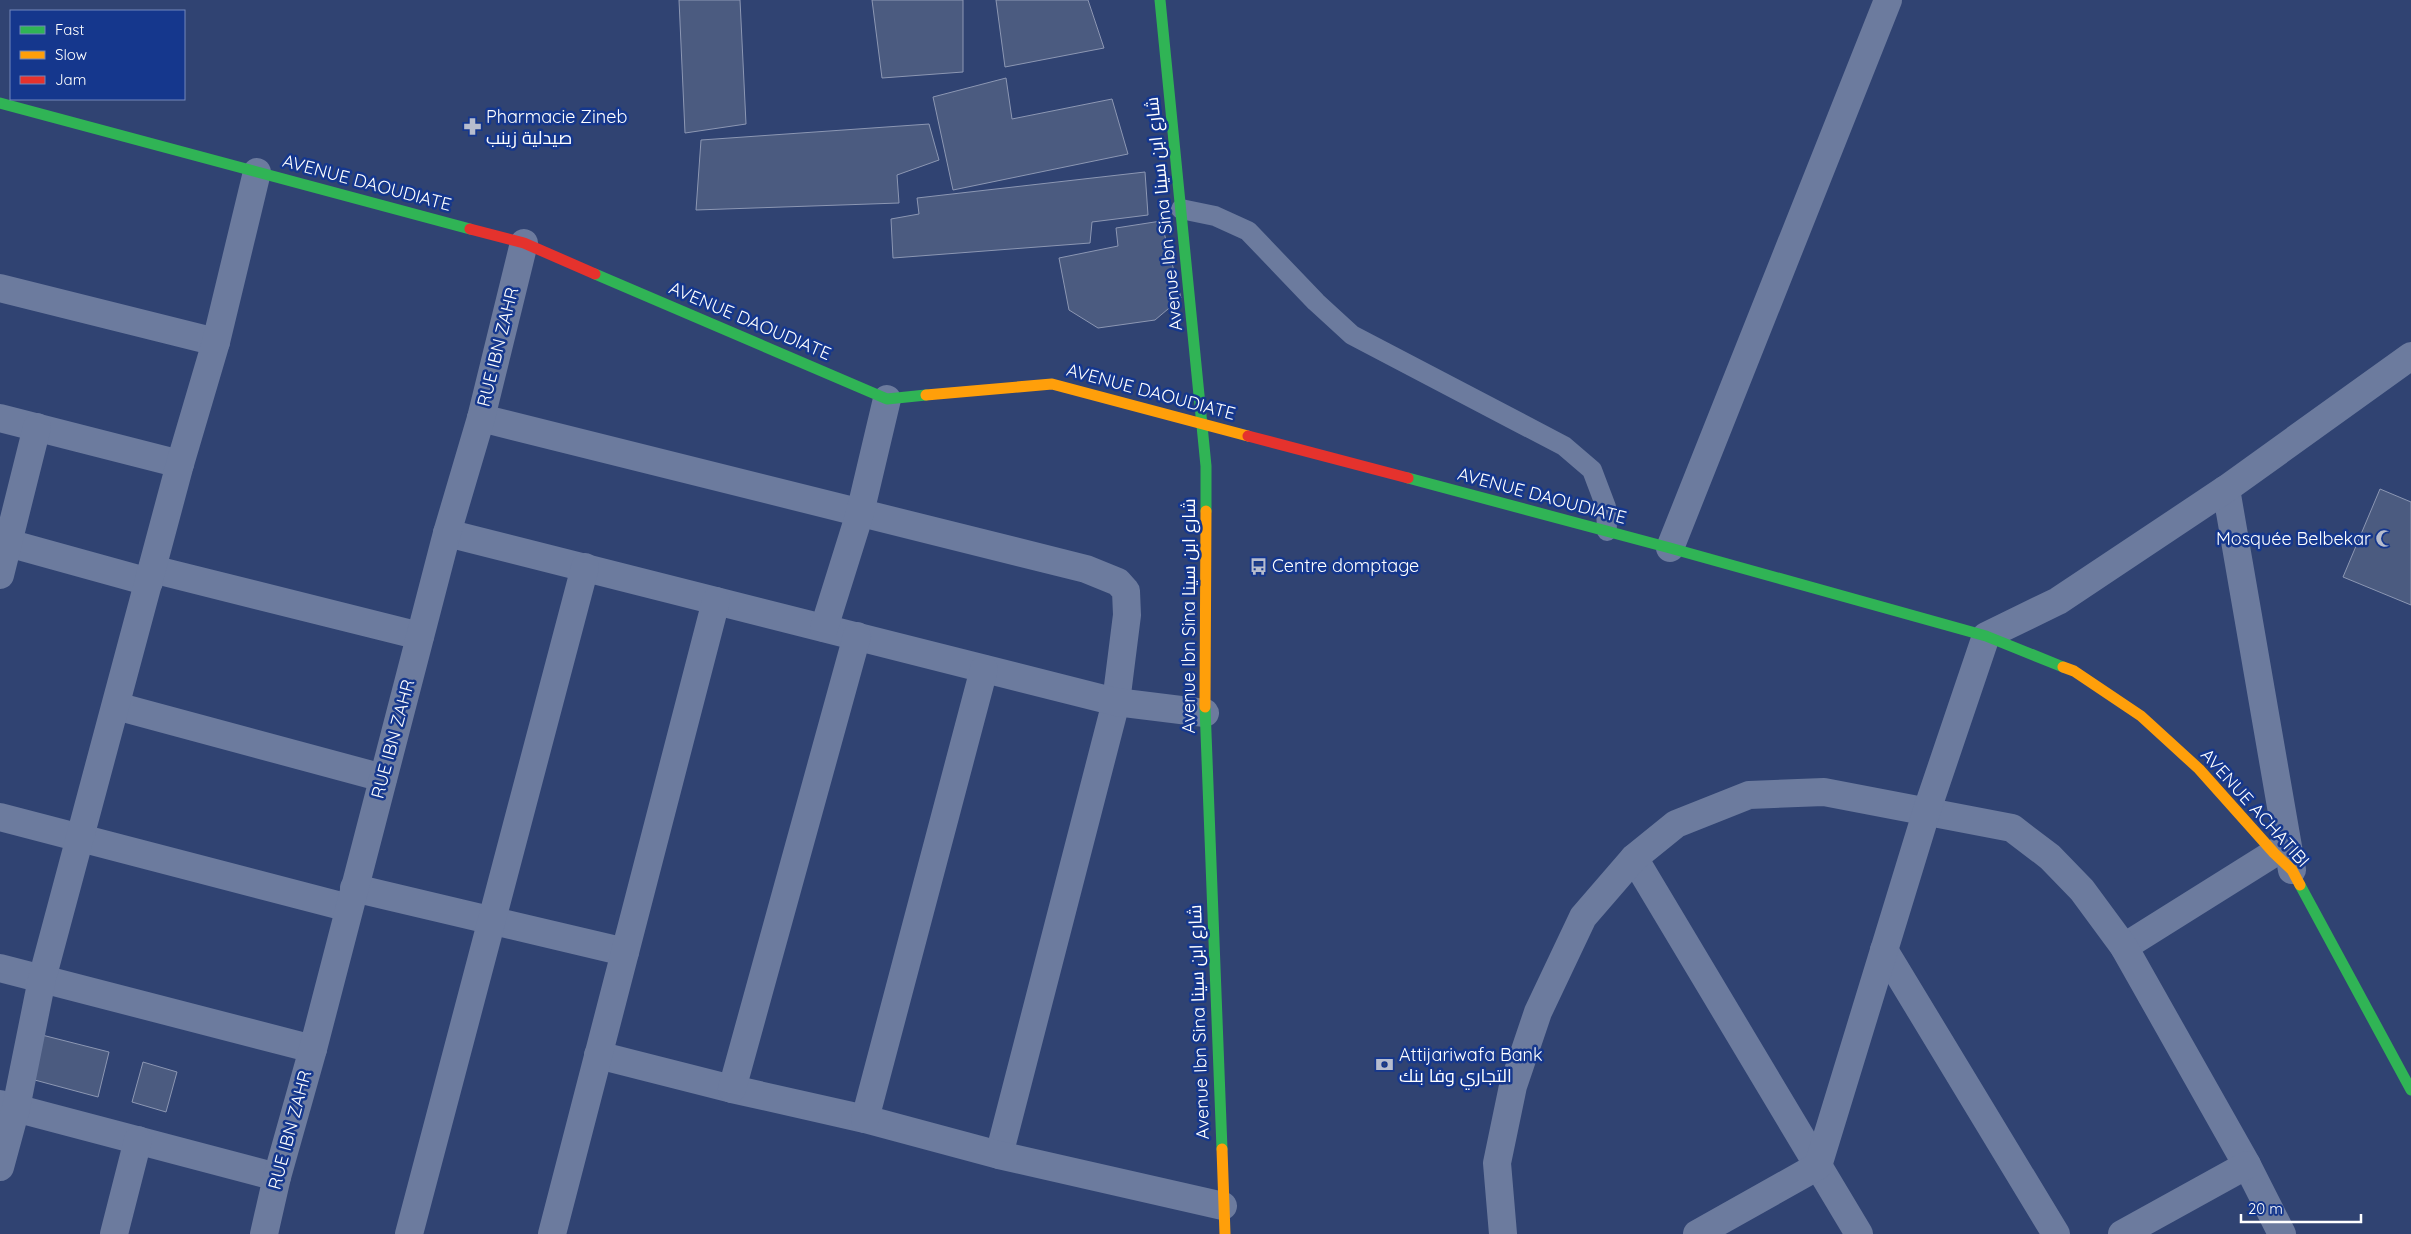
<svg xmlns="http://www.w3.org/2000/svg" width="2411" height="1234" viewBox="0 0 2411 1234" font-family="Quicksand,Cairo,sans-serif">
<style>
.building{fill:#4b5b80;stroke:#8c97b3}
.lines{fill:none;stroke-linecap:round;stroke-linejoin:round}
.lane{stroke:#6c7b9e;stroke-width:20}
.street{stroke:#6c7b9e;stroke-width:28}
.fast{stroke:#30b455;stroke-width:11}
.slow{stroke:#ff9f0a;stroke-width:11}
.jam{stroke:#e5322d;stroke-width:11}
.labels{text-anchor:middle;stroke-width:5;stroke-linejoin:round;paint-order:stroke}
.poi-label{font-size:18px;fill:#fff;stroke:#15378d;text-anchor:start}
.street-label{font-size:18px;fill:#fff;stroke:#15378d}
</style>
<rect width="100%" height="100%" fill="#304372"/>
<g class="building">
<path d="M 679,0 L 740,0 L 746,124 L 685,133 Z"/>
<path d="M 872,0 L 963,0 L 963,72 L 882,78 Z"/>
<path d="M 996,0 L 1088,0 L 1104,48 L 1005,67 Z"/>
<path d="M 1006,78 L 1012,119 L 1112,99 L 1128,154 L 953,190 L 933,97 Z"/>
<path d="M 929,124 L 939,160 L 897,175 L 899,203 L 696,210 L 701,140 Z"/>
<path d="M 1145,172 L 1148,215 L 1092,222 L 1090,243 L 893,258 L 891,219 L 919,214 L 917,198 Z"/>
<path d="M 1161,221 L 1181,298 L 1155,320 L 1098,328 L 1069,310 L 1059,258 L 1118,246 L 1116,228 Z"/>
<path d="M 2380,489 L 2411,502 L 2411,605 L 2343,577 Z"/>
<path d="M 42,1035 L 109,1052 L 98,1097 L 31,1079 Z"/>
<path d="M 143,1062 L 177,1072 L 166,1112 L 132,1102 Z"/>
</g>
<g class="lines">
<path class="lane" d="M 1181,209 L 1215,216 L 1248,231 L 1316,302 L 1352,335 L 1564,446 L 1592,470 L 1606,507 L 1607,531"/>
<g class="street">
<path d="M 0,288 L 216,342"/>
<path d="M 0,418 L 180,464"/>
<path d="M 481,418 L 1086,569 L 1118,582 L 1126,591 L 1127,615 L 1116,702 L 999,1155"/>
<path d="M 2226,489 L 2292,870"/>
<path d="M 447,533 L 1116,702 L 1205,713"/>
<path d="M 8,543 L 149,582"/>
<path d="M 1670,548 L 1888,0"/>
<path d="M 152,569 L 420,636"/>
<path d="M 0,575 L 37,427"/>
<path d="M 824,628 L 860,513 L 887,399"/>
<path d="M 116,706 L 383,778"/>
<path d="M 0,817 L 349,908"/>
<path d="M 1634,858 L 1859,1234"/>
<path d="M 354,888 L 625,952"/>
<path d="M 2124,947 L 2274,853"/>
<path d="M 1884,950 L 2056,1234"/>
<path d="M 0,968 L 313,1049"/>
<path d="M 598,1055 L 732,1089 L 865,1119 L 999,1155 L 1223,1206"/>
<path d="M 732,1089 L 857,636"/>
<path d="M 0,1104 L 277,1177"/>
<path d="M 865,1119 L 984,669"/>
<path d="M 0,1167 L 16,1108 L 42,979 L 180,464 L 216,342 L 257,172"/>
<path d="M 114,1234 L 138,1140"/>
<path d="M 264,1234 L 277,1177 L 313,1049 L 447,533 L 481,418 L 524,243"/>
<path d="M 409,1234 L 585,567"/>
<path d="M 552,1234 L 716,601"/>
<path d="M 1503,1234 L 1497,1163 L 1513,1086 L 1538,1012 L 1583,917 L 1634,858 L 1676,824 L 1749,795 L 1824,792 L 2012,828 L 2050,857 L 2082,890 L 2124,947 L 2247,1165 L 2282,1234"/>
<path d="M 1697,1234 L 1818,1166 L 1927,810 L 1986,636 L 2058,601 L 2226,489 L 2411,356"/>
<path d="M 2122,1234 L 2247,1165"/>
</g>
<g class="fast">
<path d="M 1160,0 L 1206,466 L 1206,511"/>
<path d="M 0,103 L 470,229"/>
<path d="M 595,274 L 887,399 L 926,395"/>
<path d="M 1408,478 L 1670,548 L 1986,636 L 2063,667"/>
<path d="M 1205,707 L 1222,1149"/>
<path d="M 2300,885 L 2411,1090"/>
</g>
<g class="slow">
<path d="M 926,395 L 1052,384 L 1248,436"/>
<path d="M 2063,667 L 2074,671 L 2141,716 L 2199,769 L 2274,853 L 2292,870 L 2300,885"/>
<path d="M 1205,707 L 1206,511"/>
<path d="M 1222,1149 L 1225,1234"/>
</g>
<g class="jam">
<path d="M 470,229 L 524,243 L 595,274"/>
<path d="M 1248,436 L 1408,478"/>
</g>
</g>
<defs>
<symbol id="pharmacy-bare" viewBox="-9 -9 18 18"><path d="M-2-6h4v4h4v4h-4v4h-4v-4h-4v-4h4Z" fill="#b7bdce" stroke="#15378d" stroke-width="2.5" paint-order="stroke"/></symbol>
<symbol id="mosque-bare" viewBox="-9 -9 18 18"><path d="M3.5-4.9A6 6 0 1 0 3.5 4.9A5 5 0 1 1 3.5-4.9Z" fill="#b7bdce" stroke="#15378d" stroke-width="2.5" paint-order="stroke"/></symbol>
<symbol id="bus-bare" viewBox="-9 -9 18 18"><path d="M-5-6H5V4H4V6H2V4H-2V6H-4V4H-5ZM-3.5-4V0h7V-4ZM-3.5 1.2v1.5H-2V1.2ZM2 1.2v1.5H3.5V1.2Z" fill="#b7bdce" stroke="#15378d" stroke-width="2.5" paint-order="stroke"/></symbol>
<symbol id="bank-bare" viewBox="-9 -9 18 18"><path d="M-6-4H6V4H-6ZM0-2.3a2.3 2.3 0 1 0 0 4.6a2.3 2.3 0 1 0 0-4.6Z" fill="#b7bdce" stroke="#15378d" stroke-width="2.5" paint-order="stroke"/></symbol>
</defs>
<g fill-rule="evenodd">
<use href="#pharmacy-bare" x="460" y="114" width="25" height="25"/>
<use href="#mosque-bare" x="2372" y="526" width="25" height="25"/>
<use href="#bus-bare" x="1246" y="554" width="25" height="25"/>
<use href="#bank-bare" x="1372" y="1052" width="25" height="25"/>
</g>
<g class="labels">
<g class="poi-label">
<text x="486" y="123">Pharmacie Zineb<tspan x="486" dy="21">صيدلية زينب</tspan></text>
<text x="2371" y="545" text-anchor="end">Mosquée Belbekar</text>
<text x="1272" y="572">Centre domptage</text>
<text x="1399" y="1061">Attijariwafa Bank<tspan x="1399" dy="21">التجاري وفا بنك</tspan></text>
</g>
<g class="street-label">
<text transform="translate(367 183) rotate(15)" y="6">AVENUE DAOUDIATE</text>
<text transform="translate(1164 214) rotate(-96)" y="6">Avenue Ibn Sina شارع ابن سينا</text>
<text transform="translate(750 321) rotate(23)" y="6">AVENUE DAOUDIATE</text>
<text transform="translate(498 347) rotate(-76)" y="6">RUE IBN ZAHR</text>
<text transform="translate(1151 392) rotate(15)" y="6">AVENUE DAOUDIATE</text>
<text transform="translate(1542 496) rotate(15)" y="6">AVENUE DAOUDIATE</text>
<text transform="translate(1189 616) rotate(-90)" y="6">Avenue Ibn Sina شارع ابن سينا</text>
<text transform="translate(393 739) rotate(-75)" y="6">RUE IBN ZAHR</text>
<text transform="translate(2255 808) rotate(48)" y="6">AVENUE ACHATIBI</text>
<text transform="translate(1199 1022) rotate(-92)" y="6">Avenue Ibn Sina شارع ابن سينا</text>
<text transform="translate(290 1130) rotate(-75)" y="6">RUE IBN ZAHR</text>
</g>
</g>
<rect x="10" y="10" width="175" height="90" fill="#15378d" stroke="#7387bb"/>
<rect x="20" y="26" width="25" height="8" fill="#30b455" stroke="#7387bb"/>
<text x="55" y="35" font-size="15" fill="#ffffff">Fast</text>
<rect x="20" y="51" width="25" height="8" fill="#ff9f0a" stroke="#7387bb"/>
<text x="55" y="60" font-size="15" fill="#ffffff">Slow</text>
<rect x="20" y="76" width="25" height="8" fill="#e5322d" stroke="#7387bb"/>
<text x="55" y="85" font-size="15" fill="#ffffff">Jam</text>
<path d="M2241 1214v8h120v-8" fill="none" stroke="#ffffff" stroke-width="2.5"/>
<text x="2248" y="1214" font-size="15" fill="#ffffff" stroke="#15378d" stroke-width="4" paint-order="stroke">20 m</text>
</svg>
